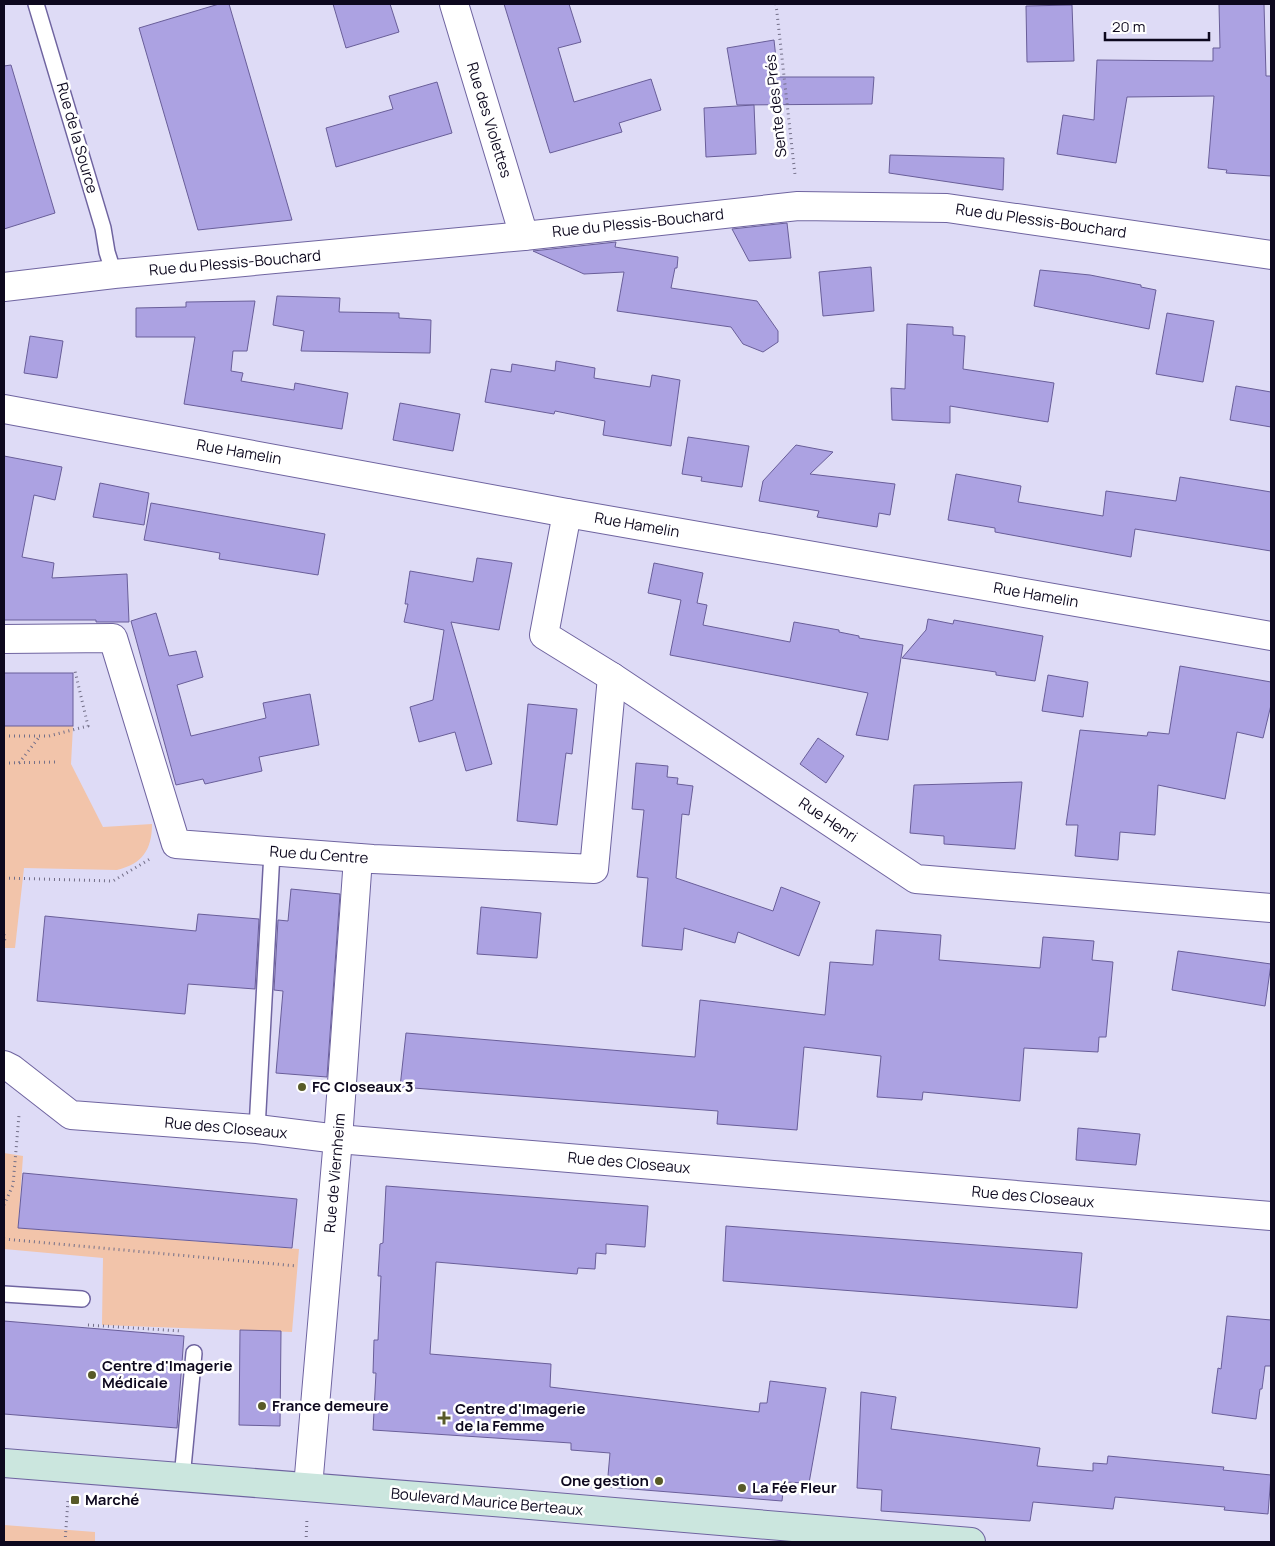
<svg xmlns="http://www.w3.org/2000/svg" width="1275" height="1546" viewBox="0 0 1275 1546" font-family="Manrope,sans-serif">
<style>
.green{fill:#f2c4aa}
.building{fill:#aca2e2;stroke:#695e99}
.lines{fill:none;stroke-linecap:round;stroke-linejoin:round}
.lane-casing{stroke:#6f64a0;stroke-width:18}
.street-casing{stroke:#6f64a0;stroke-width:30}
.secondary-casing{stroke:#6f64a0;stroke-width:30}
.path{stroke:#736f88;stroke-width:3;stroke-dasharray:1 4;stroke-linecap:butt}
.lane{stroke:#fff;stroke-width:15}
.street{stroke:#fff;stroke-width:28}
.secondary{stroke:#cbe6de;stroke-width:28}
.poi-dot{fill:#585a28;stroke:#fff;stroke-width:2}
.labels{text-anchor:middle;stroke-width:5;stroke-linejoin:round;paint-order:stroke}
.street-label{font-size:15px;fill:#0d081e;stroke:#fff}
.poi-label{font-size:15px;font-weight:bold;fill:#0d081e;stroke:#fff;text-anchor:start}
</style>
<rect width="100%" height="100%" fill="#dedbf6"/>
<g class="green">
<path d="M 4,726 L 73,726 L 71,764 L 103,827 L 152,824 C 152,850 142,864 117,870 L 24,868 L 15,948 L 4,948 Z"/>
<path d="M 4,1153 L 23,1156 L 18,1228 L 299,1249 L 292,1332 L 102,1325 L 103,1258 L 4,1249 Z"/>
<path d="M 4,1525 L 95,1532 L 95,1542 L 4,1542 Z"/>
</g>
<g class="building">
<path d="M 219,4 L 229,4 L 292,220 L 198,230 L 139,28 Z"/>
<path d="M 333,4 L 390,4 L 399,32 L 346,48 Z"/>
<path d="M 504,4 L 569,4 L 581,42 L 558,48 L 574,102 L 651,79 L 661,110 L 619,123 L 622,132 L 550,153 Z"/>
<path d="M 1219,4 L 1264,4 L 1266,76 L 1271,76 L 1271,176 L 1226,173 L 1227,170 L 1208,168 L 1214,96 L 1127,97 L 1116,163 L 1057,154 L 1063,115 L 1094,120 L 1097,60 L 1213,61 L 1213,48 L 1220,48 Z"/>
<path d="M 1072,5 L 1074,61 L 1027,62 L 1026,6 Z"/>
<path d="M 774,40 L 778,77 L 874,77 L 872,104 L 737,105 L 727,48 Z"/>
<path d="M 11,65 L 55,213 L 4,229 L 4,66 Z"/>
<path d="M 437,82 L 452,133 L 336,167 L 326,128 L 393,109 L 389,96 Z"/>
<path d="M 754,105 L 756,154 L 706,157 L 704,108 Z"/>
<path d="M 890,155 L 1004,158 L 1003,190 L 889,173 Z"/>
<path d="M 787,223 L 791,258 L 749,261 L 732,229 Z"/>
<path d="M 616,242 L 615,247 L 678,257 L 677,268 L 675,268 L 671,288 L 757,301 L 778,331 L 778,342 L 763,352 L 743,344 L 731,327 L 617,311 L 624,272 L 584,274 L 533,251 Z"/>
<path d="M 871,267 L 874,311 L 823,316 L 819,272 Z"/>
<path d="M 1040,270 L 1090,275 L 1141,285 L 1141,287 L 1156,290 L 1149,329 L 1034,306 Z"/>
<path d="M 277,296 L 340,298 L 339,312 L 399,313 L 399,318 L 431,320 L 430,353 L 301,351 L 304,331 L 273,325 Z"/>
<path d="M 255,301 L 247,351 L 233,351 L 231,371 L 243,373 L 241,381 L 294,390 L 295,383 L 348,393 L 342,429 L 184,404 L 195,337 L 136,337 L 136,308 L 186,307 L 186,302 Z"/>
<path d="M 1167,313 L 1214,321 L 1203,382 L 1156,374 Z"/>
<path d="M 907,324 L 953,327 L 953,335 L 965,336 L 963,369 L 1054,383 L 1048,422 L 950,406 L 950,423 L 892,420 L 891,388 L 905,389 Z"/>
<path d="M 30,336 L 63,341 L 57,378 L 24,373 Z"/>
<path d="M 556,361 L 595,368 L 594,378 L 650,387 L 652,375 L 680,380 L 671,446 L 603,435 L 605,421 L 555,411 L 554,414 L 485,402 L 491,369 L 511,372 L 512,364 L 555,371 Z"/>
<path d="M 1236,386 L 1271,392 L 1271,427 L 1230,420 Z"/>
<path d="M 400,403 L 460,414 L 453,451 L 393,440 Z"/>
<path d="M 688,437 L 749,446 L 742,487 L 701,481 L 702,477 L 682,474 Z"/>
<path d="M 796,445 L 833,452 L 810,474 L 895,484 L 890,515 L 879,513 L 877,527 L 817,517 L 819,511 L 759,501 L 763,481 Z"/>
<path d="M 4,456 L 62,467 L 55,500 L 34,495 L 22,557 L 54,563 L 52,578 L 127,574 L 129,622 L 96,622 L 96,620 L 4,620 Z"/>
<path d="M 956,474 L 1021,486 L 1018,502 L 1103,516 L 1106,491 L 1176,501 L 1180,477 L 1271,492 L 1271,551 L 1135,529 L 1131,557 L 995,532 L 995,528 L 948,520 Z"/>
<path d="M 100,483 L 149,493 L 144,525 L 93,517 Z"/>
<path d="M 151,503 L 325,534 L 318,575 L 219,559 L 220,553 L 144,540 Z"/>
<path d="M 477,558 L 512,563 L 499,630 L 451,622 L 492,764 L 466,771 L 455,732 L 419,742 L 410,707 L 433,700 L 444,630 L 404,622 L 408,604 L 405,604 L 410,571 L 473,582 Z"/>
<path d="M 654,563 L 703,573 L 697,603 L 707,605 L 703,625 L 790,642 L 794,622 L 839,630 L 839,632 L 859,636 L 859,638 L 903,645 L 888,740 L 856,735 L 868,693 L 670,655 L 681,600 L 648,593 Z"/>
<path d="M 156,613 L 169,656 L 196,651 L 203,677 L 177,685 L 191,736 L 266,718 L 263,703 L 310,694 L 319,745 L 259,757 L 262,771 L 205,784 L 203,779 L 176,785 L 131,621 Z"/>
<path d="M 928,619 L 953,624 L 954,620 L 1043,636 L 1035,681 L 996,675 L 996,672 L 902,658 L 926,630 Z"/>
<path d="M 1180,666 L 1271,682 L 1271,705 L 1263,738 L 1237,732 L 1225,799 L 1158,785 L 1155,835 L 1120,832 L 1118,860 L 1075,856 L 1078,825 L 1066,825 L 1080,730 L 1147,736 L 1148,732 L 1169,734 Z"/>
<rect x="4" y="673" width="69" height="53"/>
<path d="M 1048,675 L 1088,682 L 1083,717 L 1042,711 Z"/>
<path d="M 528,704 L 577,709 L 572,754 L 566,753 L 557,825 L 517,821 Z"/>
<path d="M 818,738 L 844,756 L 826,783 L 800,764 Z"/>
<path d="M 636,763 L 668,766 L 667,777 L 678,778 L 677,784 L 693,786 L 689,815 L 682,814 L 676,878 L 773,911 L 781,887 L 820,902 L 799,956 L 738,932 L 735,943 L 684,928 L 682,950 L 642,946 L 648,878 L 637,877 L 644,810 L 632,809 Z"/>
<path d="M 1022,782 L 1015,849 L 944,844 L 944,836 L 910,833 L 914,785 Z"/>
<path d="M 291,889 L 340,894 L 327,1077 L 276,1073 L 283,991 L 274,990 L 278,920 L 288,921 Z"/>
<path d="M 481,907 L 541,913 L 537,958 L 477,954 Z"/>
<path d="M 198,914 L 259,919 L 255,989 L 188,984 L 185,1014 L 37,1001 L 45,916 L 196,931 Z"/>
<path d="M 876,930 L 941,935 L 939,960 L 1040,968 L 1043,937 L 1094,941 L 1092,960 L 1113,962 L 1106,1037 L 1099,1037 L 1098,1052 L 1024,1048 L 1020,1101 L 923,1092 L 922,1100 L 877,1097 L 881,1056 L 804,1047 L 797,1130 L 717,1124 L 718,1111 L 400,1087 L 406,1033 L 695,1057 L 700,1000 L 825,1015 L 830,962 L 873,965 Z"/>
<path d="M 1178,951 L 1271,964 L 1265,1006 L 1172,990 Z"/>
<path d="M 1078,1128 L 1140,1134 L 1136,1165 L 1076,1160 Z"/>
<path d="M 23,1173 L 297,1199 L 292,1248 L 18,1228 Z"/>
<path d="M 386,1186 L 648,1206 L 645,1247 L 606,1244 L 606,1254 L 596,1253 L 595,1269 L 578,1268 L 577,1274 L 436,1262 L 430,1354 L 551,1364 L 550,1387 L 759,1412 L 760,1403 L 767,1403 L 770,1381 L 826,1388 L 809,1483 L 784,1482 L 782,1501 L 607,1487 L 610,1453 L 571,1450 L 571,1443 L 373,1430 L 376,1373 L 373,1373 L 374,1340 L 378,1340 L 381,1276 L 378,1276 L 380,1244 L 383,1243 Z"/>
<path d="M 726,1226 L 1082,1253 L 1077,1308 L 723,1281 Z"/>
<path d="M 1227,1316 L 1271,1320 L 1271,1366 L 1265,1366 L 1262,1389 L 1260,1389 L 1256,1419 L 1212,1413 L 1218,1368 L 1221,1369 Z"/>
<path d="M 4,1321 L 184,1336 L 177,1428 L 4,1414 Z"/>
<path d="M 240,1330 L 281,1331 L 280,1426 L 239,1425 Z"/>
<path d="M 861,1392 L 896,1397 L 891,1429 L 1040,1448 L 1037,1466 L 1093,1471 L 1093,1463 L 1107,1464 L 1108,1456 L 1224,1467 L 1223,1470 L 1271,1475 L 1268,1514 L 1224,1510 L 1225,1507 L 1115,1497 L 1113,1509 L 1033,1502 L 1030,1521 L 881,1511 L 882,1490 L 857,1488 Z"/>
</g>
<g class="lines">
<defs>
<g id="lane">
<path d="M 36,4 L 103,228 L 107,252 L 114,274"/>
<path d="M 257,1129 L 272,852"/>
<path d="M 4,1294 L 82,1299"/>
<path d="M 182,1478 L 194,1353"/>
</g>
<g id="street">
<path d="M 454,4 L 524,236"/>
<path d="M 4,287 L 114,274 L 524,236 L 798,206 L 947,208 L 1271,255"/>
<path d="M 4,409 L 567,513 L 1271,636"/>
<path d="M 567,513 L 544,635 L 612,677 L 916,879 L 1271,908"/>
<path d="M 4,639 L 113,638 L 176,844 L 373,859 L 594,869 L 612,677"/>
<path d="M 4,1065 L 12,1069 L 71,1115 L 257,1129 L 338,1139 L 1271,1216"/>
<path d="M 308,1487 L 338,1139 L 358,858"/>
</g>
<path id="secondary" d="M 4,1463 L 506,1503 L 971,1542"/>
</defs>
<use href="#lane" class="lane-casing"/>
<use href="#street" class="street-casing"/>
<use href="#secondary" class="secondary-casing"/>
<g class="path">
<path d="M 776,4 L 795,175"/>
<path d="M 4,736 L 49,736 L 88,726 L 75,671"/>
<path d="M 4,763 L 56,762"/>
<path d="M 19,763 L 40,736"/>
<path d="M 4,878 L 113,881 L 150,859"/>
<path d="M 4,935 L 6,937 L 4,941"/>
<path d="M 4,1205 L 13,1185 L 19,1115"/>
<path d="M 4,1239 L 297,1266"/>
<path d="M 88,1325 L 181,1331"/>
<path d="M 65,1542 L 68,1500"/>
<path d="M 306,1542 L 307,1518"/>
</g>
<use href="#lane" class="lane"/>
<use href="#street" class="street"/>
<use href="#secondary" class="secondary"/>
</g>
<g class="poi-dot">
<circle cx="302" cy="1087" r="5"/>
<circle cx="92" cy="1375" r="5"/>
<circle cx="262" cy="1406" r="5"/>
<path d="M441.5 1410.5h5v5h5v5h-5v5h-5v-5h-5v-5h5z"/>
<circle cx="659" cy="1481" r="5"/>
<circle cx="742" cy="1488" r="5"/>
<rect x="70" y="1495" width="10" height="10" rx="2.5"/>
</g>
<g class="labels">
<g class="street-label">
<text transform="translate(776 106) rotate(-96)" y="5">Sente des Prés</text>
<text transform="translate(489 120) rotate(73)" y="5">Rue des Violettes</text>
<text transform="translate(77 138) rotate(74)" y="5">Rue de la Source</text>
<text transform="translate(1041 221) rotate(8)" y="5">Rue du Plessis-Bouchard</text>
<text transform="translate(638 223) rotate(-6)" y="5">Rue du Plessis-Bouchard</text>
<text transform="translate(235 263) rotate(-5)" y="5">Rue du Plessis-Bouchard</text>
<text transform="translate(239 452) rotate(10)" y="5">Rue Hamelin</text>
<text transform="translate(637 525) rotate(10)" y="5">Rue Hamelin</text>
<text transform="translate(1036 595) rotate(10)" y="5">Rue Hamelin</text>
<text transform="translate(828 820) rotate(34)" y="5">Rue Henri</text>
<text transform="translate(319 855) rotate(4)" y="5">Rue du Centre</text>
<text transform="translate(226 1128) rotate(5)" y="5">Rue des Closeaux</text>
<text transform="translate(629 1163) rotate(5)" y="5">Rue des Closeaux</text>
<text transform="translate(335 1173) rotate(-85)" y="5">Rue de Viernheim</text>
<text transform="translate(1033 1197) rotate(5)" y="5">Rue des Closeaux</text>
<text transform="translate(487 1502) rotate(5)" y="5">Boulevard Maurice Berteaux</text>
</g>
<g class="poi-label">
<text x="312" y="1092">FC Closeaux 3</text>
<text x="102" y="1371">Centre d'Imagerie<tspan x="102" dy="17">Médicale</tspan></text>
<text x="272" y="1411">France demeure</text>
<text x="455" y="1414">Centre d'Imagerie<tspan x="455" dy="17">de la Femme</tspan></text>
<text x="649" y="1486" text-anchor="end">One gestion</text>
<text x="752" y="1493">La Fée Fleur</text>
<text x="85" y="1505">Marché</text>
</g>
</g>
<rect width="1275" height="1546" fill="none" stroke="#0d081e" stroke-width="10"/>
<path d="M1105 32v8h104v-8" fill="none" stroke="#0d081e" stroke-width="2.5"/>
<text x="1112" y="32" font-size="15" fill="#0d081e" stroke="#ffffff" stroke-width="4" paint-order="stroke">20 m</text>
</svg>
